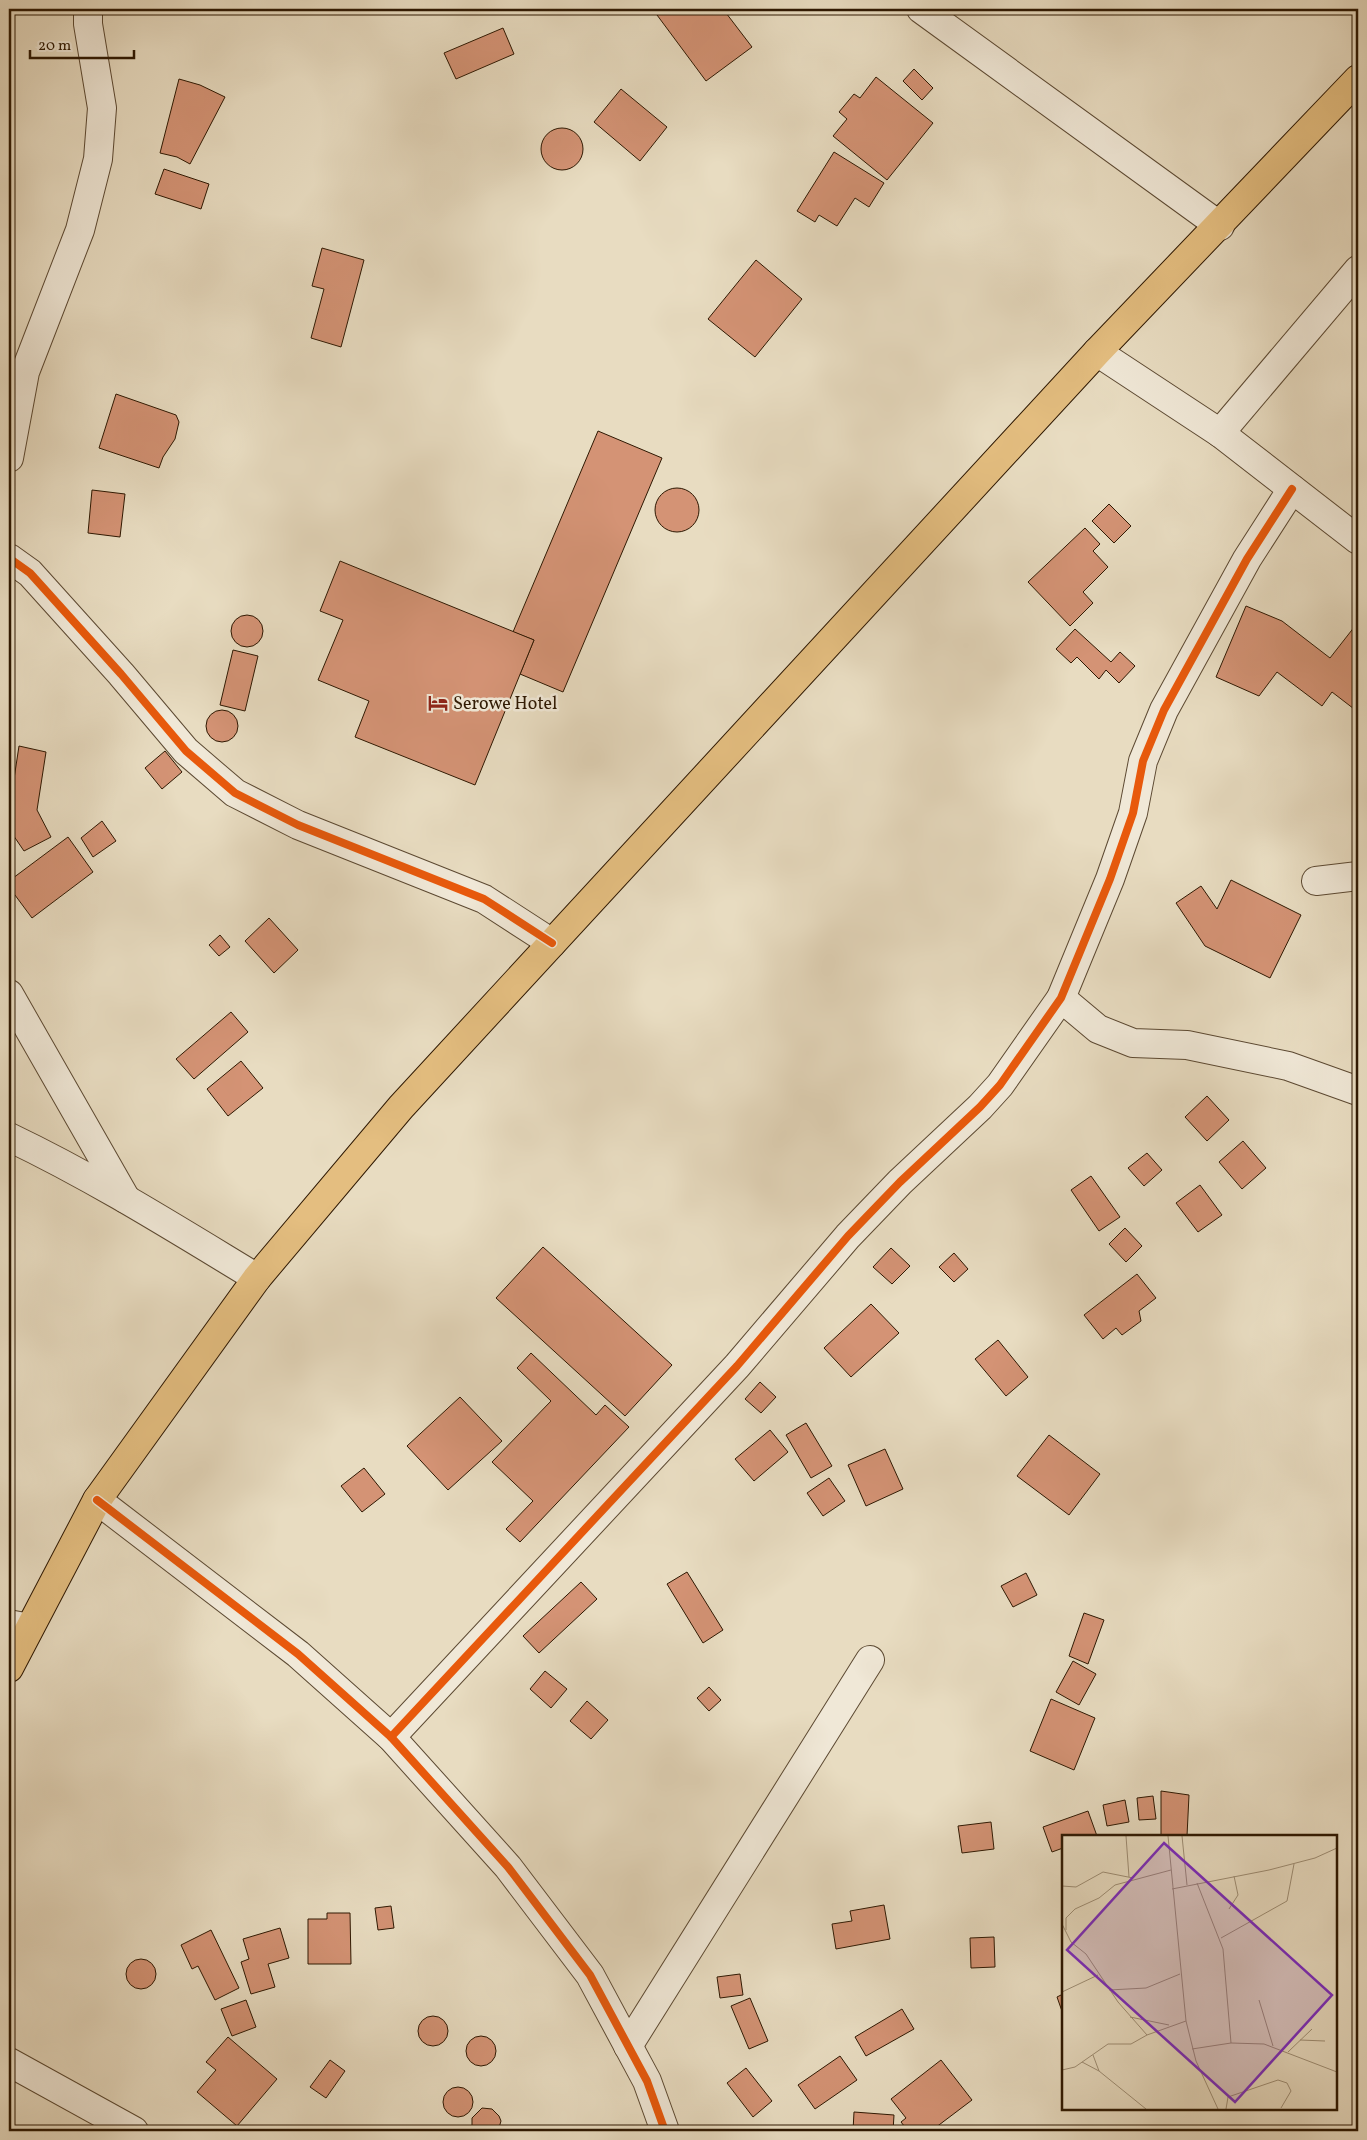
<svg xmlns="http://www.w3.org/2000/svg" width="1367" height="2140" viewBox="0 0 1367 2140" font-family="Vollkorn,serif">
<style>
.building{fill:#d49375;stroke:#2e1802}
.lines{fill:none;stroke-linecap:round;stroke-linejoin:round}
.lane-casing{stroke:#5c4932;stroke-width:20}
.street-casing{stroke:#5c4932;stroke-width:30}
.primary-casing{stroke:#2e1802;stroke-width:30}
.lane{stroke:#f0e8d7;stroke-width:18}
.street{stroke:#f0e8d7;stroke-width:28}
.primary{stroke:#e4be80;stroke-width:28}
.cycleway-casing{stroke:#f0e8d7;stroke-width:11}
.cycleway{stroke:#e8590c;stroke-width:8}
.labels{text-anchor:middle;stroke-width:5;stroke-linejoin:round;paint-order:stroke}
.poi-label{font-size:18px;fill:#2e1802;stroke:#f0e8d7;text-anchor:start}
.inset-road{fill:none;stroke:#9e8e75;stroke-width:1}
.view{fill:#7b2cbf;fill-opacity:0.15;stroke:#7b2cbf;stroke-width:2.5}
.inset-edge{fill:none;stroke:#2e1802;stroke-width:2.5}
</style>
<rect width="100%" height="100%" fill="#e8dcc1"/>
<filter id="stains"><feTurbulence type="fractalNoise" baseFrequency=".004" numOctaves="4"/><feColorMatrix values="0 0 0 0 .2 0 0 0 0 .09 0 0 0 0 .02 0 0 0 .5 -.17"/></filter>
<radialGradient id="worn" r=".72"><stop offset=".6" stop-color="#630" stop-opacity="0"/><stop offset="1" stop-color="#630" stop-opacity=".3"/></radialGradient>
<g class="building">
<path d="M 666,9 L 723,9 L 752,47 L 706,81 L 657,15 Z"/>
<path d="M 503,28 L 514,54 L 456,79 L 444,53 Z"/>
<path d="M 914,69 L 933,88 L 922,100 L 903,81 Z"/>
<path d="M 876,77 L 933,123 L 887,180 L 833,136 L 847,119 L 839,112 L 854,94 L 860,98 Z"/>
<path d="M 179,79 L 200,85 L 225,97 L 190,164 L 177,157 L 160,153 Z"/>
<path d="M 621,89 L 667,127 L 640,161 L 594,122 Z"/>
<circle cx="562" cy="149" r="21"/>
<path d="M 834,152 L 884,183 L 869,207 L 855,198 L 837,226 L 819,215 L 815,222 L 797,211 Z"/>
<path d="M 164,169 L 209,184 L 201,209 L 155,194 Z"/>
<path d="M 322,248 L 364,260 L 341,347 L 311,338 L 324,289 L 312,286 Z"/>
<path d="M 756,260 L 802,299 L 755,357 L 708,319 Z"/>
<path d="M 116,394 L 176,415 L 179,422 L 175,439 L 163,457 L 159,468 L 99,448 Z"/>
<path d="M 598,431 L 662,458 L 563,692 L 520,674 L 534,640 L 513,632 Z"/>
<circle cx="677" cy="510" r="22"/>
<path d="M 92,490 L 125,494 L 120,537 L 88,533 Z"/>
<path d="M 1109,504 L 1131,526 L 1114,543 L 1092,521 Z"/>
<path d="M 1085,528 L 1100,544 L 1093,551 L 1108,567 L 1083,592 L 1093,603 L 1070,626 L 1028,582 Z"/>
<path d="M 340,561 L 534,640 L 475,785 L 355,737 L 369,701 L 318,680 L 343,620 L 320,611 Z"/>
<path d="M 1246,606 L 1282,621 L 1330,658 L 1355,626 L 1358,628 L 1358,712 L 1332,692 L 1322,706 L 1277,672 L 1259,696 L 1216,677 Z"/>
<circle cx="247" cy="631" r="16"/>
<path d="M 1075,629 L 1111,662 L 1120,652 L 1135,666 L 1119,683 L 1106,670 L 1099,679 L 1077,657 L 1071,663 L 1056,649 Z"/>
<path d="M 233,650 L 258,656 L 245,711 L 220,705 Z"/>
<circle cx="222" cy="726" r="16"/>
<path d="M 19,746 L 46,752 L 37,810 L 51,837 L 24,851 L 9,829 L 9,812 Z"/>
<path d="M 165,751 L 182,772 L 162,789 L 145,768 Z"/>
<path d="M 102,821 L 116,841 L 93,857 L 81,838 Z"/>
<path d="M 68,837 L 93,872 L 32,918 L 9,887 L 9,881 Z"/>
<path d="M 1231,880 L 1301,915 L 1270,978 L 1205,946 L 1176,903 L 1201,886 L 1217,909 Z"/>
<path d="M 269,918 L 298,950 L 274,973 L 245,941 Z"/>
<path d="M 220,935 L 230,947 L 219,956 L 209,945 Z"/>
<path d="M 231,1012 L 248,1032 L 194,1079 L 176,1059 Z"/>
<path d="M 241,1061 L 263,1088 L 228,1116 L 207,1089 Z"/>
<path d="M 1207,1096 L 1229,1120 L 1207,1141 L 1185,1117 Z"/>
<path d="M 1243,1141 L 1266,1168 L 1242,1189 L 1219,1162 Z"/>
<path d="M 1147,1153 L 1162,1170 L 1144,1186 L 1128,1168 Z"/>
<path d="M 1091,1176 L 1120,1217 L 1099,1231 L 1071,1190 Z"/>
<path d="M 1200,1185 L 1222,1215 L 1198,1232 L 1176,1203 Z"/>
<path d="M 1125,1228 L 1142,1246 L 1126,1262 L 1109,1244 Z"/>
<path d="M 543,1247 L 672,1365 L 625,1416 L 496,1298 Z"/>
<path d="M 891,1248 L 910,1266 L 892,1284 L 873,1267 Z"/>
<path d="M 954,1253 L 968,1269 L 954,1282 L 939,1267 Z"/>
<path d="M 1137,1274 L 1156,1298 L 1139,1311 L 1141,1321 L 1122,1335 L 1116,1328 L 1103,1339 L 1084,1315 Z"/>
<path d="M 871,1304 L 899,1333 L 851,1377 L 824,1348 Z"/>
<path d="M 998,1340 L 1028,1377 L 1006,1396 L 975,1359 Z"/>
<path d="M 531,1353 L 596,1415 L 605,1405 L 629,1427 L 520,1542 L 506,1529 L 533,1501 L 492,1462 L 551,1401 L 517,1368 Z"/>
<path d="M 760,1382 L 776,1397 L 761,1413 L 745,1399 Z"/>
<path d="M 460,1397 L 502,1441 L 448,1490 L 407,1446 Z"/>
<path d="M 806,1423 L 832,1466 L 811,1478 L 786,1435 Z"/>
<path d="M 770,1430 L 788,1452 L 754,1481 L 735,1459 Z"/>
<path d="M 1049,1435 L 1100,1474 L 1069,1515 L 1017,1476 Z"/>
<path d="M 885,1449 L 903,1489 L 866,1506 L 848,1465 Z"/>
<path d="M 364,1468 L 385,1494 L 362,1512 L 341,1486 Z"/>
<path d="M 829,1478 L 845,1501 L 823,1516 L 807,1493 Z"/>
<path d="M 687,1572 L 723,1630 L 703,1643 L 667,1584 Z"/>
<path d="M 1026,1573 L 1037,1595 L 1013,1607 L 1001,1586 Z"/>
<path d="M 581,1582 L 597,1599 L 539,1653 L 523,1636 Z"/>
<path d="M 1084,1613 L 1104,1620 L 1088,1664 L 1069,1656 Z"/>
<path d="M 1073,1661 L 1096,1674 L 1079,1705 L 1056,1692 Z"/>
<path d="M 545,1671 L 567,1689 L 551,1708 L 530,1689 Z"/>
<path d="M 709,1687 L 721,1700 L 709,1711 L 697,1698 Z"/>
<path d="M 1051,1699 L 1095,1718 L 1074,1770 L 1030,1751 Z"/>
<path d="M 587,1701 L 608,1720 L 591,1739 L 570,1721 Z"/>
<path d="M 1161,1791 L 1189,1795 L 1187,1836 L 1161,1836 Z"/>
<path d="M 1153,1796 L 1156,1819 L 1139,1820 L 1137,1798 Z"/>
<path d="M 1125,1800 L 1129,1822 L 1107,1826 L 1103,1805 Z"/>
<path d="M 1088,1811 L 1097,1836 L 1063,1836 L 1063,1848 L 1052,1852 L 1043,1827 Z"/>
<path d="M 991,1822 L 994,1849 L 962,1853 L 958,1826 Z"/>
<path d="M 884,1905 L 890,1939 L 836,1949 L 832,1924 L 852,1921 L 850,1911 Z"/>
<path d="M 391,1906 L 394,1928 L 378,1930 L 375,1908 Z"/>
<path d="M 327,1913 L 350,1913 L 351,1964 L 308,1964 L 308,1919 L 327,1919 Z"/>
<path d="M 280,1928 L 289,1958 L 268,1964 L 275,1987 L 251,1994 L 241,1962 L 249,1959 L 243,1939 Z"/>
<path d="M 211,1930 L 239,1988 L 215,2000 L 198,1966 L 192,1969 L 181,1945 Z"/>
<path d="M 994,1937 L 995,1967 L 971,1968 L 970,1938 Z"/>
<circle cx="141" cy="1974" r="15"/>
<path d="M 740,1974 L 743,1995 L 720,1998 L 717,1977 Z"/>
<path d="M 1063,1994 L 1063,2014 L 1057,1997 Z"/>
<path d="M 750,1998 L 768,2041 L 749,2049 L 731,2006 Z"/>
<path d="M 246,2000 L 256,2027 L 232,2036 L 221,2009 Z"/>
<path d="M 902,2009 L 914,2029 L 866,2056 L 855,2037 Z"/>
<circle cx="433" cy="2031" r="15"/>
<circle cx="481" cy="2051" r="15"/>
<path d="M 228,2037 L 277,2079 L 237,2126 L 197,2092 L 216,2070 L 206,2062 Z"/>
<path d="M 840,2056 L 857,2080 L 815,2109 L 798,2085 Z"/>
<path d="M 330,2060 L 345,2071 L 326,2098 L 310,2087 Z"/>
<path d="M 941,2060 L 972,2100 L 931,2131 L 908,2131 L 901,2122 L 906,2118 L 891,2099 Z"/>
<path d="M 746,2068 L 772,2101 L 753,2117 L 727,2083 Z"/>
<circle cx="458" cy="2102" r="15"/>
<path d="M 482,2108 L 492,2109 L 499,2116 L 501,2121 L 498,2131 L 474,2131 L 472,2128 L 472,2118 Z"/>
<path d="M 854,2112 L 894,2115 L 893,2131 L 853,2131 Z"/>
</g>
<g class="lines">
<defs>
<path id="lane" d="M 9,1619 L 31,1623"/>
<g id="street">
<path d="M 921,9 L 1220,226"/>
<path d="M 1097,352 L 1220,433 L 1358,540"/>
<path d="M 1220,433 L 1358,270"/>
<path d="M 9,458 L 25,372 L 80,230 L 98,159 L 102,108 L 88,24 L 88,9"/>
<path d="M 9,558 L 30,573 L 121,674 L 186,751 L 235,793 L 298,825 L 484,899 L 552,943"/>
<path d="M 1316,881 L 1358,876"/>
<path d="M 9,994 L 126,1199"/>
<path d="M 1061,998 L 1098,1029 L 1133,1043 L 1187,1045 L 1288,1066 L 1358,1091"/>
<path d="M 9,1137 C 95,1178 176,1229 257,1278"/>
<path d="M 97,1500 L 298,1654 L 391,1737 L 508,1867 L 590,1975 L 647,2081 L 665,2131"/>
<path d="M 391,1737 L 737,1366 L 848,1236 L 900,1182 L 980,1107 L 1000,1085 L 1061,998 L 1110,879 L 1133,813 L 1143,761 L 1164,710 L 1247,559 L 1292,489"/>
<path d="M 628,2046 L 870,1660"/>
<path d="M 9,2062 L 134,2131"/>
</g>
<path id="primary" d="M 9,1668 L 97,1500 L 257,1278 L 401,1107 L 1097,352 L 1358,79"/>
</defs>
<use href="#lane" class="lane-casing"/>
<use href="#street" class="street-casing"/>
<use href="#primary" class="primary-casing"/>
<use href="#lane" class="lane"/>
<use href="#street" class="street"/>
<use href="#primary" class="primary"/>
<defs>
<g id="cycleway">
<path d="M 9,558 L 30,573 L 121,674 L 186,751 L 235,793 L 298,825 L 484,899 L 552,943"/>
<path d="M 97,1500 L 298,1654 L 391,1737 L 508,1867 L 590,1975 L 647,2081 L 665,2131"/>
<path d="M 391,1737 L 737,1366 L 848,1236 L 900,1182 L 980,1107 L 1000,1085 L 1061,998 L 1110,879 L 1133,813 L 1143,761 L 1164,710 L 1247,559 L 1292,489"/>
</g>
</defs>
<use href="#cycleway" class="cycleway-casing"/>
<use href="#cycleway" class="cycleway"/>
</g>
<defs>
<symbol id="hotel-bare" viewBox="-9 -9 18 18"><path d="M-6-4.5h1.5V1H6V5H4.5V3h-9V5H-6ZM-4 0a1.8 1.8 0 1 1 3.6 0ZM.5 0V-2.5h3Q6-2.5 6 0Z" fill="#8f2418" stroke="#f0e8d7" stroke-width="2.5" paint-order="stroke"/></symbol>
</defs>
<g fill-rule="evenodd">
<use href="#hotel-bare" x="424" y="689" width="28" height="28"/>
</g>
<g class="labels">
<g class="poi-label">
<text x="453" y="709">Serowe Hotel</text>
</g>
</g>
<g transform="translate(1062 1835)">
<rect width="275" height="275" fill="#e8dcc1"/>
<path class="inset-road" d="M 64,1 L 67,42M 106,1 L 124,186 L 134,226 L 156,274M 120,1 L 125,50M 135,48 L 161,114 L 169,208M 0,51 L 14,52 L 41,37 L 71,43M 110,54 L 207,35 L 253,23 L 275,13M 167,74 L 176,60 L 172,41M 0,89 L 9,107 L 24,119 L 56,167 L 85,200 L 124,186M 4,95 L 4,83 L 13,74 L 37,63 L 53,50 L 109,35M 159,103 L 225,66 L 232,29M 47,155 L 84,153 L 118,139M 0,157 L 36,140M 197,165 L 211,211M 68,182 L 107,190M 238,205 L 263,206M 130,214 L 169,208 L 202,209 L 275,237M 226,217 L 250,194M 31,220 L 37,236 L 84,274M 20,227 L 37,236M 0,235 L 13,232 L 46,209 L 69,209 L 85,200M 164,274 L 166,262 L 216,245 L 225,248 L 229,256 L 219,273"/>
<path class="view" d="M 102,8 L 270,160 L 173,267 L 5,115 Z"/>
<rect width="275" height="275" class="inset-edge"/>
</g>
<rect width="1367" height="2140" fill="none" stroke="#e8dcc1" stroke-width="30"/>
<rect x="10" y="10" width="1347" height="2120" fill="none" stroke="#2e1802" stroke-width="2.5"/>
<rect x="15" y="15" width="1337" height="2110" fill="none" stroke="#2e1802"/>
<path d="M30 50v8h104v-8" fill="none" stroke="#2e1802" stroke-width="2.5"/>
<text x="38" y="50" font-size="15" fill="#2e1802" stroke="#f0e8d7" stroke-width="4" paint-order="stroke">20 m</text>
<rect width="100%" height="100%" filter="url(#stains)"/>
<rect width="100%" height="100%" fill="url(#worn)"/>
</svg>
